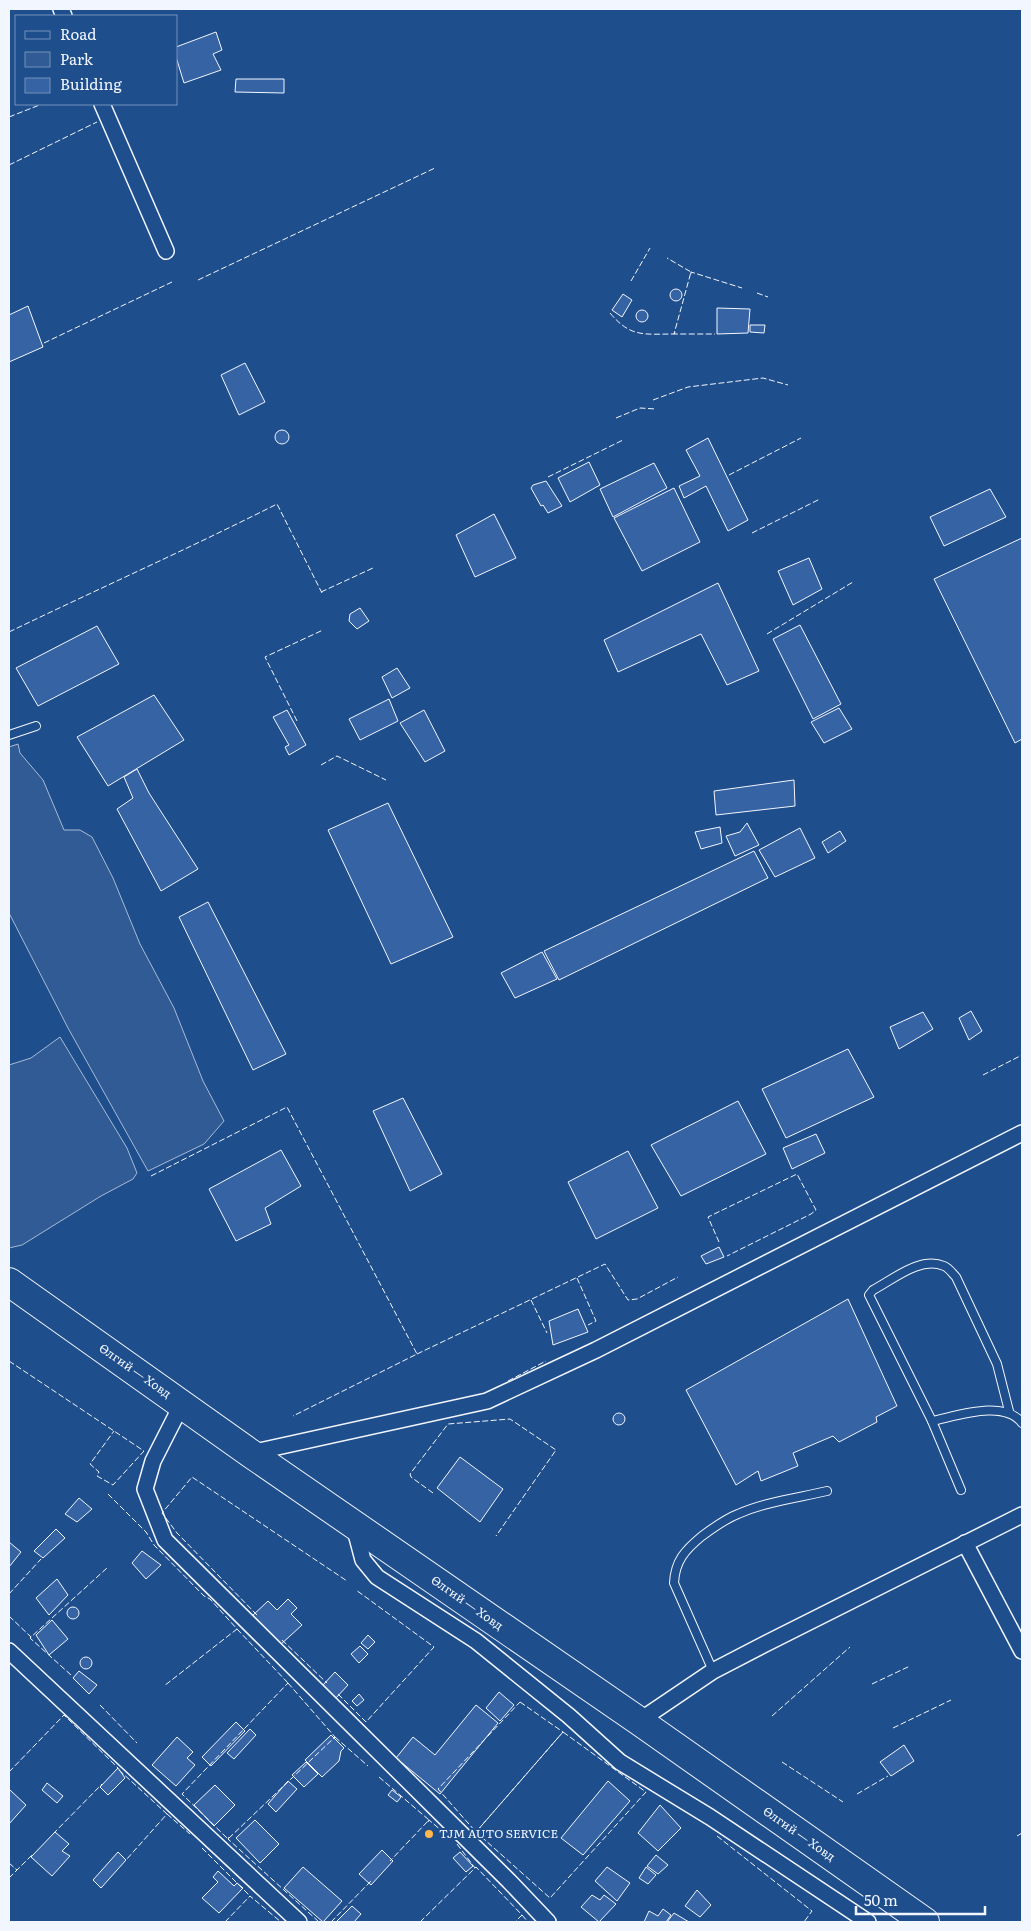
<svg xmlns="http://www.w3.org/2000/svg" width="1031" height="1931" viewBox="0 0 1031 1931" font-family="Literata,serif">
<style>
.green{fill:#305b95;stroke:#a8bbd7}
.building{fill:#3563a3;stroke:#f2f6ff}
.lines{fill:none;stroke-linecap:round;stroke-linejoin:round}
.lane-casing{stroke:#f2f6ff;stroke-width:10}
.street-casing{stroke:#f2f6ff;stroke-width:18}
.highway-casing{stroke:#f2f6ff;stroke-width:30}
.lane{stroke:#1f4e8c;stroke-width:8}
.street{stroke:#1f4e8c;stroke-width:15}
.highway{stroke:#1f4e8c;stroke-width:28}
.fence{stroke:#f2f6ff;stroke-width:1;stroke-dasharray:6 2.5;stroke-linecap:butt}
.poi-dot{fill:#ffb74d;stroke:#1f4e8c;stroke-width:2}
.labels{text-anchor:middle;stroke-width:4;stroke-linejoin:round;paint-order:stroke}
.street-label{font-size:12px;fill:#f2f6ff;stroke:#1f4e8c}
.poi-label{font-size:12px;fill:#f2f6ff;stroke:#1f4e8c;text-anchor:start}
</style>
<rect width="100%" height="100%" fill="#1f4e8c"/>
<g class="green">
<path d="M 18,744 L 20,753 L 43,780 L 64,830 L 80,830 L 92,837 L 113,878 L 140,944 L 174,1008 L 203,1081 L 224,1121 L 204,1144 L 148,1171 L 68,1028 L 9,913 L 9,747 Z"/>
<path d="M 60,1037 L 127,1148 L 137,1173 L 133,1179 L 101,1196 L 22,1245 L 9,1248 L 9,1065 L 31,1058 Z"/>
</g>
<g class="building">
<path d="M 216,32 L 222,50 L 213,54 L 221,70 L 184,83 L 176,57 L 176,47 Z"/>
<path d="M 236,79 L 284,79 L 284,93 L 235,92 Z"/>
<circle cx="676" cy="295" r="6"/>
<path d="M 623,294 L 632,300 L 622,317 L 612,310 Z"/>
<path d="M 28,306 L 43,347 L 9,362 L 9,315 Z"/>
<path d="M 717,308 L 750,309 L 748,333 L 717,334 Z"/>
<circle cx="642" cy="316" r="6"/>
<path d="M 750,325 L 765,325 L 764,333 L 750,332 Z"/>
<path d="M 245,363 L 265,402 L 239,415 L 221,375 Z"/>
<circle cx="282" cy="437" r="7"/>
<path d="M 708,438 L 748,520 L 728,531 L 706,486 L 684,498 L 679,486 L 700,476 L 686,450 Z"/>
<path d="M 589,462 L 600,485 L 570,502 L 558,478 Z"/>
<path d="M 654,463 L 667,488 L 613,517 L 600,489 Z"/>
<path d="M 546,481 L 562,506 L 548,513 L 543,505 L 541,506 L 531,488 L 533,485 Z"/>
<path d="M 674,488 L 700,542 L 642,571 L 614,518 Z"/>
<path d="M 990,489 L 1006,517 L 944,546 L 930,517 Z"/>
<path d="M 494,514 L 516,558 L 475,577 L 456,535 Z"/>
<path d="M 1022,538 L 1022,739 L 1015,743 L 934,579 Z"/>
<path d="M 809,558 L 822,589 L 793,605 L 778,571 Z"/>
<path d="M 718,583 L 759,671 L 727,685 L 701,634 L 618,672 L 604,640 Z"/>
<path d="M 360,608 L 369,621 L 357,629 L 349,621 L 350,614 Z"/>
<path d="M 800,625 L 841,704 L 813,719 L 773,639 Z"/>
<path d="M 97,626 L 119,664 L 38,706 L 16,668 Z"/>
<path d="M 397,668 L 410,688 L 392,698 L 382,677 Z"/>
<path d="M 154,695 L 184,740 L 108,786 L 77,737 Z"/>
<path d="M 389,699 L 398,721 L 360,740 L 349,719 Z"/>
<path d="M 839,708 L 852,729 L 824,743 L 811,722 Z"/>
<path d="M 287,710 L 306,745 L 289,755 L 285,747 L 289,745 L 273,717 Z"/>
<path d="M 424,710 L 445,751 L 425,762 L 400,723 Z"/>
<path d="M 137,769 L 149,793 L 198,869 L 161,891 L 117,809 L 133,798 L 124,777 Z"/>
<path d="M 794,780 L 795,806 L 716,815 L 714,791 Z"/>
<path d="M 388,803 L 453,937 L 391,964 L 328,830 Z"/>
<path d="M 747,823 L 759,845 L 735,856 L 726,836 L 740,832 Z"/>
<path d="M 720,827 L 722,843 L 701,849 L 695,832 Z"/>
<path d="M 800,828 L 815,858 L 775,877 L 759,850 Z"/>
<path d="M 840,831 L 846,841 L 828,853 L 822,842 Z"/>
<path d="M 754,851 L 768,878 L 559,980 L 544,951 Z"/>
<path d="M 208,902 L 286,1054 L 253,1070 L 179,917 Z"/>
<path d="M 542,952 L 557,979 L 515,998 L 501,973 Z"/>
<path d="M 971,1011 L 982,1031 L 969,1040 L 959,1018 Z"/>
<path d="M 923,1012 L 933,1029 L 899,1049 L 890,1027 Z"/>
<path d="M 848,1049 L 874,1097 L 786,1138 L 762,1089 Z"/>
<path d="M 403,1098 L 442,1174 L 410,1191 L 373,1111 Z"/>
<path d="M 738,1101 L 766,1154 L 681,1196 L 651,1145 Z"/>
<path d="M 816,1134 L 825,1153 L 792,1169 L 783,1148 Z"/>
<path d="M 281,1150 L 301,1186 L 265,1208 L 271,1224 L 236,1241 L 209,1189 Z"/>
<path d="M 628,1151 L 658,1208 L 596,1239 L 568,1182 Z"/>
<path d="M 719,1247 L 724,1257 L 706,1264 L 701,1256 Z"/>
<path d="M 848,1299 L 897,1406 L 876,1417 L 877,1422 L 839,1442 L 833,1436 L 793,1453 L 798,1466 L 761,1481 L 758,1471 L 736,1485 L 686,1390 Z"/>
<path d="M 578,1309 L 588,1332 L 553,1345 L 549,1321 Z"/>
<circle cx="619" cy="1419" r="6"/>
<path d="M 460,1457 L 503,1489 L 480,1522 L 437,1488 Z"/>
<path d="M 79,1498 L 92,1509 L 77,1522 L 65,1514 Z"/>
<path d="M 56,1529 L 65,1538 L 43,1558 L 34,1551 Z"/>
<path d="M 9,1542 L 21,1552 L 9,1567 Z"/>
<path d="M 142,1551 L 161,1565 L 146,1579 L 132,1563 Z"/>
<path d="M 57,1579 L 68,1595 L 49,1615 L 36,1598 Z"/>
<path d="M 288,1599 L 297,1608 L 291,1614 L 302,1625 L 279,1646 L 251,1617 L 268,1601 L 277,1610 Z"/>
<circle cx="73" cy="1613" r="6"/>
<path d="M 52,1620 L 68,1639 L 49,1655 L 36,1635 Z"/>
<path d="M 368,1635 L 375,1642 L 368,1649 L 361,1643 Z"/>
<path d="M 360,1646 L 368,1654 L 359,1663 L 351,1654 Z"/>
<circle cx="86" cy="1663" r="6"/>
<path d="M 79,1671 L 97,1685 L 89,1694 L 73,1678 Z"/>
<path d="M 335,1672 L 348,1685 L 335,1699 L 322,1686 Z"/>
<path d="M 499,1692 L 514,1705 L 500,1721 L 486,1708 Z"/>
<path d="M 359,1694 L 364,1700 L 357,1706 L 352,1701 Z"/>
<path d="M 476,1705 L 498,1723 L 440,1794 L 396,1758 L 413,1737 L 435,1755 Z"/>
<path d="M 236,1722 L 245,1731 L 211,1766 L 202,1757 Z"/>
<path d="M 250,1729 L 256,1735 L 234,1759 L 227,1753 Z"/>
<path d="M 331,1735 L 344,1748 L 341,1751 L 339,1761 L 322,1777 L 305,1760 Z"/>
<path d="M 177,1737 L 193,1752 L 187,1758 L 195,1765 L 176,1786 L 152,1765 Z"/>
<path d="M 904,1745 L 914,1761 L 891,1776 L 880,1762 Z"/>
<path d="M 306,1762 L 318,1774 L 304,1787 L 292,1775 Z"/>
<path d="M 118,1768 L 125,1778 L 108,1795 L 100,1787 Z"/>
<path d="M 288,1781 L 297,1789 L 276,1812 L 268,1804 Z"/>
<path d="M 608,1781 L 630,1801 L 583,1855 L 561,1838 Z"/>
<path d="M 47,1783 L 63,1796 L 57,1803 L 42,1790 Z"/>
<path d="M 215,1785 L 235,1805 L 214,1826 L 194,1805 Z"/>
<path d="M 10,1790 L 26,1805 L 9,1824 L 9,1792 Z"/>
<path d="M 392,1790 L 401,1797 L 397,1802 L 388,1795 Z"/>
<path d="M 660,1805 L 681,1828 L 658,1851 L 638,1833 Z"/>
<path d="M 255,1820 L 279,1844 L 260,1863 L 236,1838 Z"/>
<path d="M 55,1832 L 69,1844 L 62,1851 L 70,1856 L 52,1876 L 31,1857 Z"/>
<path d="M 382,1850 L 393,1861 L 371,1885 L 359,1874 Z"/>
<path d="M 118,1852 L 126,1860 L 101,1888 L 93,1880 Z"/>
<path d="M 460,1852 L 473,1866 L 466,1872 L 453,1858 Z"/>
<path d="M 656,1855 L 668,1865 L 658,1874 L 647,1866 Z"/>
<path d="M 303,1867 L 342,1901 L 323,1922 L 284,1888 Z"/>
<path d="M 607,1867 L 630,1883 L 617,1901 L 595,1881 Z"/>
<path d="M 646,1867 L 656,1875 L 648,1884 L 639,1878 Z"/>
<path d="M 218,1871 L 234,1886 L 237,1883 L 243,1888 L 219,1913 L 202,1898 L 218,1882 L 213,1877 Z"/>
<path d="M 697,1890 L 711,1905 L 700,1917 L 685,1906 Z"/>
<path d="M 592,1895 L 600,1900 L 604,1895 L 616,1904 L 599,1922 L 581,1907 Z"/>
<path d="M 352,1906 L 361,1914 L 354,1922 L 336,1922 Z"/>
<path d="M 663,1909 L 671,1915 L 666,1922 L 644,1922 L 649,1911 L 658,1916 Z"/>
<path d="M 674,1913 L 689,1922 L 667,1922 Z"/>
</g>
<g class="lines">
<defs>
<g id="lane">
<path d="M 9,735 L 36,726"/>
<path d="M 932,1421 L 869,1295 L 873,1290 C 894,1279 920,1256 944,1266 C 949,1268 952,1273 956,1277 L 997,1364 L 1009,1411"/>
<path d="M 961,1490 L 932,1421 C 957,1416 1004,1399 1022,1423"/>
<path d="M 713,1671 L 674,1583 C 675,1561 685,1550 702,1536 C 713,1528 725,1519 738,1514 C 765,1502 797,1498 827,1491"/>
</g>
<g id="street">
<path d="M 61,9 L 64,16"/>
<path d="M 102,104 L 166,251"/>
<path d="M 182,1404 L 153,1461 L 145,1489 L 165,1540 L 509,1881 L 548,1922"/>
<path d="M 250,1453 L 487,1401 L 596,1350 L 1022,1133"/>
<path d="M 354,1526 L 363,1560 L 377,1577 L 476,1641 L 569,1716 L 620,1762 L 710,1817 L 868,1922"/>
<path d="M 965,1543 L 1022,1651"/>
<path d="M 9,1651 L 299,1922"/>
<path d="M 639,1721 L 713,1671 L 767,1643 L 1022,1515"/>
</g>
<path id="highway" d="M 9,1282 L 250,1453 L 639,1721 L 925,1922"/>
</defs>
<use href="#lane" class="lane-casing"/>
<use href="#street" class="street-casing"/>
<use href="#highway" class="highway-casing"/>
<use href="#lane" class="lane"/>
<use href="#street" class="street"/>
<use href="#highway" class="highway"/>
<g class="fence">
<path d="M 9,117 L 42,104"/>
<path d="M 9,165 L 97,122"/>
<path d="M 691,274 L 691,272 L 742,288"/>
<path d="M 198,280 L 435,168"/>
<path d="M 631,281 L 650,248"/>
<path d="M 757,293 L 768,297"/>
<path d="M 610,313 C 631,338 644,334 674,334 L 691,272 L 667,258"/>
<path d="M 675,332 L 674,334 L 715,334"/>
<path d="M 44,343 L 172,282"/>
<path d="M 653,400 L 688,387 L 763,378 L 788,385"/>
<path d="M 616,418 L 640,408 L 656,409"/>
<path d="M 729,475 L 801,438"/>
<path d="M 548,477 L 623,440"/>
<path d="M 752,533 L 820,499"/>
<path d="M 321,592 L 373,568"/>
<path d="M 9,632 C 98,589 188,549 277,504 L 322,593"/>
<path d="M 767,634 L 853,582"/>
<path d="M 297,721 L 265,657 L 323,630"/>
<path d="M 321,765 L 337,756 L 386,780"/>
<path d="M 983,1075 L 1022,1055"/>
<path d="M 151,1176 L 287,1107 L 417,1354 L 293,1416"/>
<path d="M 719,1242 L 708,1217 L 797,1174 L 816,1210 L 811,1214 L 727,1256"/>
<path d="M 577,1278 L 596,1321 L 588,1325"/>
<path d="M 531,1300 L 547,1333"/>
<path d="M 417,1354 L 605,1264 L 628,1300 L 637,1299 L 678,1277"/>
<path d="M 9,1361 L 144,1451 L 113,1485 L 97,1476 L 99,1472 L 90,1464 L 114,1431"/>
<path d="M 508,1381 L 546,1361"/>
<path d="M 433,1493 L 411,1477 L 410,1474 L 448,1424 L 510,1419 L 556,1450 L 496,1536"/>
<path d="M 108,1494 L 146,1532 L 154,1545 L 204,1596 L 210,1599 L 237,1629 L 164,1686"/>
<path d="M 9,1594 L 41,1559"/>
<path d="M 257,1615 L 177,1533 L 162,1513 L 192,1477 L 347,1581"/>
<path d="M 9,1616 L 31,1637"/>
<path d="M 237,1629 L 288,1683"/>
<path d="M 282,1640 L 327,1683"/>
<path d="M 71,1675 L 30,1638 L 107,1568"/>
<path d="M 288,1683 L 335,1737 L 228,1839 L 182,1794 Z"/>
<path d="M 872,1684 L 910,1666"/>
<path d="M 338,1694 L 366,1722 L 434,1647 L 356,1590"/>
<path d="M 520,1702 L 563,1732 L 476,1832 L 438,1789 Z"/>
<path d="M 100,1705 L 137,1743"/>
<path d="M 772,1716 L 850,1647"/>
<path d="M 893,1728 L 951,1700"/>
<path d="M 563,1732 L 646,1792 L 550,1898 L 476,1832 Z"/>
<path d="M 335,1737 L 368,1766"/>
<path d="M 782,1762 L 843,1802"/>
<path d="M 119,1770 L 167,1814 L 126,1860"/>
<path d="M 9,1772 L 64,1715 L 118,1768 L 116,1770"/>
<path d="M 379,1777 L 429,1820 L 390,1861"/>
<path d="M 857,1794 L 888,1776"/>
<path d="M 167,1814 L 190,1834"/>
<path d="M 428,1822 L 429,1820 L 449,1837"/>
<path d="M 53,1834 L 102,1784"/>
<path d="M 717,1836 L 812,1911 L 804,1922"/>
<path d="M 1017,1836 L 1022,1833"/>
<path d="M 229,1837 L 228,1839 L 319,1922"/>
<path d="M 457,1844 L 475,1868"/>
<path d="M 202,1848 L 250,1896"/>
<path d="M 9,1863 L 17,1870 L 32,1855"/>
<path d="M 9,1878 L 18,1869"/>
<path d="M 522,1915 L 528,1922"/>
<path d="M 225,1922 L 250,1896 L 281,1922"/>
<path d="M 331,1922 L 371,1881"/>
<path d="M 420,1922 L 476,1867 L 522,1915 L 515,1922"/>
</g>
</g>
<circle class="poi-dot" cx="429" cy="1834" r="5"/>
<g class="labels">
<g class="street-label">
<text transform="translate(135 1371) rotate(35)" y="4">Өлгий — Ховд</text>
<text transform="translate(467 1603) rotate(35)" y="4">Өлгий — Ховд</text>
<text transform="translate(799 1834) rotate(35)" y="4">Өлгий — Ховд</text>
</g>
<g class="poi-label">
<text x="439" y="1838">TJM AUTO SERVICE</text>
</g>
</g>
<rect width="1031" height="1931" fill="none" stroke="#f2f6ff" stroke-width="20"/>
<rect x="15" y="15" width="162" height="90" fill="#1f4e8c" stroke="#7391ba"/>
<rect x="25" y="31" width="25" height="8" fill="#1f4e8c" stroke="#7391ba"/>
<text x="60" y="40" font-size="15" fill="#f2f6ff">Road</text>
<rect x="25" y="52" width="25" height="15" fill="#305b95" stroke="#7391ba"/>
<text x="60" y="65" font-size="15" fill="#f2f6ff">Park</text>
<rect x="25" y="78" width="25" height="15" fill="#3563a3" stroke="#7391ba"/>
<text x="60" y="90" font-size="15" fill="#f2f6ff">Building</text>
<path d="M856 1906v8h129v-8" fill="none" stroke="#f2f6ff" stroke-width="2.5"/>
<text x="864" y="1906" font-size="15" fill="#f2f6ff" stroke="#1f4e8c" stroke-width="4" paint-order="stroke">50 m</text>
</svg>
